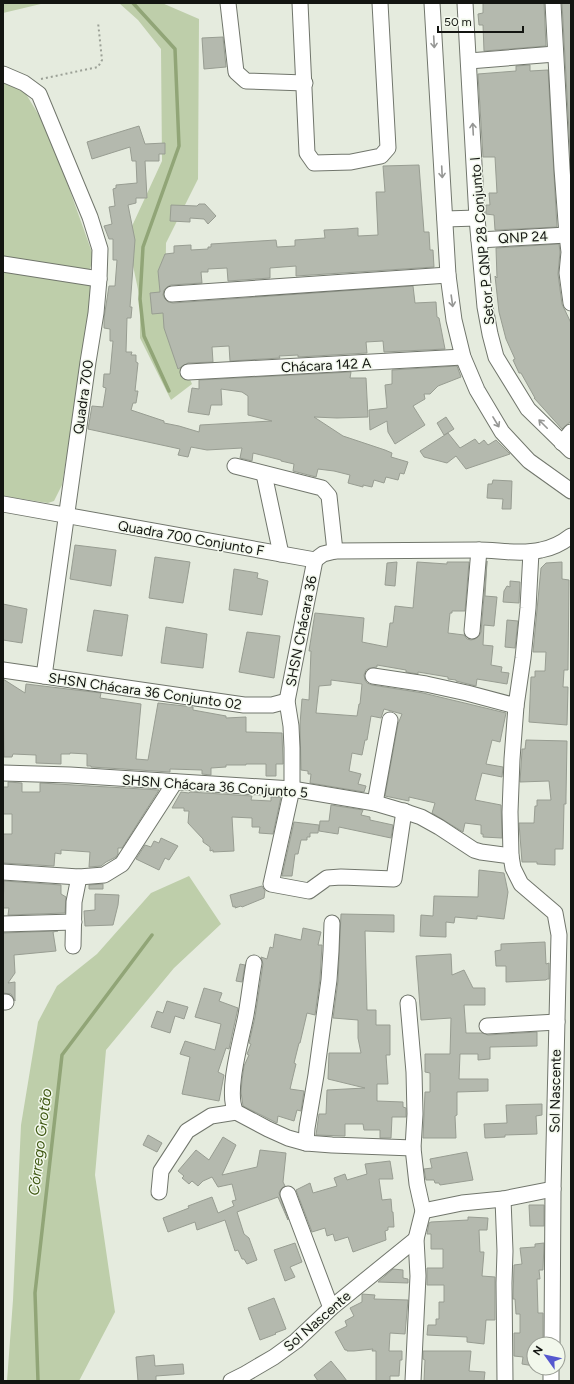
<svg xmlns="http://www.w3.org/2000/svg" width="574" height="1384" viewBox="0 0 574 1384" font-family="Figtree,sans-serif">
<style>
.green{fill:#beceaa}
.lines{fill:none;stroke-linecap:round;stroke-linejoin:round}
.stream{stroke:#91a577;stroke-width:3.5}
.building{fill:#b4b9ae;stroke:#989d92;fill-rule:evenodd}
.minor-casing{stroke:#71766c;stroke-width:17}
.path{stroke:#9ba096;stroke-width:2;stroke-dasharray:2 3;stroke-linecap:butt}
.minor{stroke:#fff;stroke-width:15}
.oneway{stroke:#959694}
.labels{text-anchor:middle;stroke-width:3;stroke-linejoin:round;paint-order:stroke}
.street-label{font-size:14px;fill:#131511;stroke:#f2f8ec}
.water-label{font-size:15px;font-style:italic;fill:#3e5711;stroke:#f2f8ec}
</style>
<rect width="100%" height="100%" fill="#e5ebde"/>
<g class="green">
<path d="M 3,3 L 45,3 L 3,13 Z"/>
<path d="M 119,3 L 162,3 L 199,19 L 198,179 L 166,243 L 165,322 L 192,384 L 171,400 L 140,338 L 140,299 L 127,237 L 162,161 L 161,49 L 138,20 Z"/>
<path d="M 3,80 L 26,94 L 49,132 L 94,258 L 89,271 L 3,258 Z"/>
<path d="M 3,271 L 84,282 L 92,287 L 91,305 L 62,485 L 54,501 L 48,503 L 3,496 Z"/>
<path d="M 189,876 L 221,924 L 174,968 L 106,1050 L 95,1175 L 115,1312 L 79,1381 L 7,1381 L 13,1300 L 21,1125 L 38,1022 L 57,986 L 97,954 L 151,893 Z"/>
</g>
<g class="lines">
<g class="stream">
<path d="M 133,3 L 175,49 L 179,146 L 143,247 L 140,299 L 144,336 L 169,391"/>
<path d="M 38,1381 L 35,1293 L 62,1055 L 152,935"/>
</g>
</g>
<g class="building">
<path d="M 483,3 L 544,3 L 546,46 L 484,51 L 483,25 L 479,25 L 478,14 L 483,13 Z"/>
<path d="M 562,3 L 571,3 L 571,169 L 571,168 Z"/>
<path d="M 223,37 L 226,67 L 204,69 L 202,38 Z"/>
<path d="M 530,65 L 530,71 L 548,70 L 557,227 L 495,230 L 494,215 L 486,214 L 486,205 L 490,205 L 489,193 L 497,193 L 495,157 L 483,157 L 478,74 L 516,71 L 516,66 Z"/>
<path d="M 139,126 L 145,144 L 165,143 L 165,154 L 159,154 L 159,161 L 145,161 L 147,198 L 136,198 L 136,203 L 128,205 L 135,240 L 130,307 L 132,307 L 131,318 L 127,318 L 126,352 L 132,352 L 131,355 L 136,355 L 136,362 L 138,363 L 135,391 L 138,391 L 136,403 L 133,403 L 131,410 L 164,421 L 164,423 L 179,426 L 199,432 L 200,425 L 272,421 L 248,415 L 248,396 L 242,392 L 221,389 L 222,405 L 211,405 L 209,415 L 188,412 L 192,388 L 199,389 L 199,380 L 351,372 L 350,378 L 366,378 L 368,417 L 337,418 L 314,417 L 343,436 L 385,450 L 392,453 L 391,457 L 408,462 L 404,474 L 400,473 L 398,480 L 386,477 L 384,483 L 374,480 L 372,487 L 363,485 L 363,487 L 348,483 L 350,475 L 334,471 L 318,469 L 316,477 L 293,471 L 294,464 L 281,461 L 281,460 L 253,453 L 252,461 L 240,458 L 242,448 L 207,450 L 191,447 L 188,457 L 178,455 L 180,449 L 88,429 L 92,406 L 103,407 L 106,388 L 103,387 L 104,374 L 110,374 L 113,341 L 110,341 L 110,329 L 104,328 L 104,318 L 109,286 L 115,286 L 117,260 L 113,260 L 113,239 L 109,239 L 104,226 L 112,224 L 109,207 L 115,206 L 113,189 L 116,188 L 116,185 L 137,183 L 136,161 L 132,161 L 130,147 L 92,159 L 87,142 Z"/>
<path d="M 419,165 L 424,232 L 429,232 L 430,250 L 433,250 L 434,267 L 296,276 L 296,266 L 270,268 L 270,278 L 228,281 L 227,268 L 208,269 L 208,272 L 201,272 L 202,283 L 171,285 L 167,287 L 164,290 L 163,295 L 165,299 L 168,302 L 173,303 L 413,286 L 415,303 L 436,302 L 437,317 L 439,318 L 445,349 L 384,352 L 383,341 L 366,342 L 367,353 L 298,357 L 298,355 L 279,356 L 280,358 L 230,361 L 229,346 L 212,347 L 213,362 L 188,363 L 178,369 L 164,328 L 163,313 L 152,314 L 150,293 L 160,292 L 158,271 L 165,254 L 174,253 L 174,246 L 191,245 L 191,250 L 208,249 L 208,247 L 211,247 L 211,244 L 276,240 L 277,247 L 295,246 L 295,240 L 325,238 L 324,230 L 346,229 L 358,228 L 358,236 L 378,235 L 376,192 L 385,192 L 383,166 Z"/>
<path d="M 199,204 L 205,204 L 216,216 L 208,224 L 204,219 L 190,218 L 190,222 L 170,221 L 171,205 L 197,206 Z"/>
<path d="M 559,244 L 560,252 L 558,274 L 562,304 L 571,323 L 571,421 L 562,429 L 534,398 L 535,398 L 521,373 L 519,373 L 513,360 L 515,359 L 506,339 L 499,312 L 495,276 L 497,278 L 496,248 Z"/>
<path d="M 457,366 L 461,377 L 438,386 L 430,394 L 424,394 L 425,399 L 413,406 L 425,425 L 395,444 L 388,432 L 387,421 L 370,430 L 369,410 L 387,408 L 385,385 L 392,384 L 392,370 Z"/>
<path d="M 446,417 L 454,429 L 444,435 L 437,423 Z"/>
<path d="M 448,433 L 460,448 L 475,439 L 479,444 L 484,440 L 488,445 L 496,440 L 510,454 L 466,469 L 456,456 L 447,463 L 424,457 L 420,451 Z"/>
<path d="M 493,480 L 512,481 L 511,509 L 502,509 L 503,499 L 487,498 L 488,484 L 492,484 Z"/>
<path d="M 75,545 L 116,550 L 111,586 L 70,579 Z"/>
<path d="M 155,557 L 190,562 L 183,603 L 149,598 Z"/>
<path d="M 487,561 L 485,596 L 497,597 L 494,626 L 484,625 L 483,645 L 493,646 L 491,665 L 502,667 L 501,672 L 509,673 L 507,684 L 477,679 L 476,686 L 456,681 L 456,680 L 448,679 L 448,677 L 418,672 L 418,674 L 406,672 L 406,670 L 377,665 L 377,667 L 370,668 L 366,670 L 364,675 L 365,680 L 367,683 L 372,685 L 423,693 L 506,713 L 500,742 L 492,740 L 486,764 L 503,767 L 502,777 L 482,773 L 475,800 L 501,805 L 502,838 L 483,837 L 483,834 L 481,834 L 481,825 L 465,823 L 463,832 L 432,813 L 435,803 L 409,797 L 409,801 L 385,796 L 398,724 L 402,714 L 384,709 L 381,718 L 371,716 L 367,740 L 365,740 L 362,755 L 352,753 L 349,771 L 361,774 L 358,784 L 366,786 L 364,792 L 310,783 L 311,774 L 308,774 L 308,771 L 301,770 L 300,724 L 302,699 L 309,700 L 311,651 L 309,651 L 315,613 L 364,618 L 362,642 L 387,647 L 390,623 L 393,623 L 395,606 L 413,608 L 417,562 L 447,564 L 447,562 L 469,562 L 465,611 L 452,611 L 452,613 L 450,613 L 448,633 L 464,635 L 467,639 L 471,640 L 475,639 L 479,636 L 481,632 ZM 331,680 L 362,684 L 360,704 L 359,704 L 357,716 L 316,713 L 319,686 L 331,685 Z"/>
<path d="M 397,562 L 395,586 L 385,585 L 387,563 Z"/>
<path d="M 562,562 L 562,579 L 569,580 L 568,670 L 564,670 L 563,687 L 568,687 L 567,725 L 529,722 L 531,677 L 535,677 L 535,671 L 545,671 L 546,652 L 533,652 L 541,568 L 546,563 Z"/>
<path d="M 234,569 L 258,573 L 257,578 L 268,581 L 262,615 L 229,610 Z"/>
<path d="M 510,581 L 520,582 L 519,603 L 503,602 L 504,591 L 507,586 L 510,587 Z"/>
<path d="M 3,604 L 27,609 L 22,643 L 3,640 Z"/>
<path d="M 94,610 L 128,615 L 122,656 L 87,651 Z"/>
<path d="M 507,620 L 518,621 L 515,648 L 505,647 Z"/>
<path d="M 166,627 L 207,634 L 203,668 L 161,663 Z"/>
<path d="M 247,632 L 280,636 L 274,678 L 239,672 Z"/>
<path d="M 3,679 L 25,693 L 26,684 L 101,693 L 100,698 L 141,704 L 136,759 L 148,760 L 158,703 L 193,707 L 193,710 L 226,716 L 226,718 L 246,717 L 246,732 L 282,733 L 283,764 L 276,764 L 276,776 L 266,776 L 266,764 L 246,764 L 246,765 L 226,765 L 226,767 L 211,768 L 211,775 L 202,774 L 202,770 L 170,769 L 170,772 L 91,767 L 91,766 L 87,766 L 87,754 L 70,753 L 70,754 L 61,754 L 61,764 L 36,763 L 36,755 L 13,754 L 12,757 L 4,757 Z"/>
<path d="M 526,740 L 567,741 L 566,797 L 566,804 L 564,804 L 563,849 L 555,849 L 555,865 L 537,864 L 537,862 L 522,862 L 519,823 L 534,823 L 535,806 L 537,806 L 537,800 L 551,800 L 549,781 L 520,782 L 522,751 L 522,749 L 525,749 Z"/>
<path d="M 8,782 L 22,783 L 22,792 L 40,792 L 40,783 L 159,790 L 122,848 L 118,848 L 118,854 L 116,857 L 106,862 L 101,866 L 89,867 L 90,852 L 61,850 L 61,854 L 55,853 L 54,866 L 3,863 L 3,834 L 12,834 L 12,814 L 3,814 L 3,787 L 8,787 Z"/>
<path d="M 181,792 L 189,793 L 190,792 L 252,796 L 251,800 L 271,801 L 271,797 L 281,797 L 273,834 L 259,833 L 260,827 L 252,827 L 252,818 L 232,817 L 234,851 L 213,852 L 213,850 L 210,851 L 210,847 L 203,842 L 203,839 L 188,823 L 189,811 L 184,811 L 184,808 L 172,808 Z"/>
<path d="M 331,805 L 363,810 L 361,815 L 370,817 L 370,820 L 393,825 L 391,838 L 339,827 L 338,834 L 319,831 L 320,821 L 329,821 Z"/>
<path d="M 294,822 L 319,825 L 318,833 L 310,833 L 310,837 L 307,837 L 307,840 L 301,840 L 298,854 L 295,854 L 292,876 L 282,876 Z"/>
<path d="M 161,838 L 178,846 L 169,860 L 165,858 L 159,870 L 136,859 L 145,845 L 151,847 L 154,841 L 159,843 Z"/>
<path d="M 479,870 L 504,873 L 508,892 L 504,919 L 477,916 L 477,919 L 455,917 L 454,923 L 446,922 L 446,937 L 420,936 L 421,915 L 433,916 L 434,896 L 478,897 Z"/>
<path d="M 4,881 L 61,885 L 61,894 L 66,897 L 65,913 L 8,915 L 9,908 L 3,908 Z"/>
<path d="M 103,884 L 103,889 L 89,889 L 89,885 Z"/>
<path d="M 262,886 L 265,891 L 264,898 L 242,907 L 241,906 L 235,908 L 235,906 L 233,907 L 230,895 Z"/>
<path d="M 95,894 L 119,895 L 118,905 L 113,925 L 85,926 L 84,911 L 95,910 Z"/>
<path d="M 341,914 L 394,915 L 394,932 L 365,931 L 367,1010 L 376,1010 L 376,1025 L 390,1025 L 390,1055 L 386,1055 L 388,1084 L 377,1084 L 377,1101 L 403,1102 L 403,1107 L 406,1108 L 406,1117 L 392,1117 L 391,1138 L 380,1138 L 380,1130 L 364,1130 L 363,1124 L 345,1124 L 345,1136 L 316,1135 L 319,1114 L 326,1114 L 327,1090 L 365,1088 L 328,1079 L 329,1053 L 361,1053 L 358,1038 L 358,1020 L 333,1018 L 338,981 Z"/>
<path d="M 303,928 L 321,932 L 318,945 L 322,945 L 320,979 L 315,1015 L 307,1013 L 300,1043 L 299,1043 L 294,1063 L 296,1064 L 290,1089 L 304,1091 L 301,1111 L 297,1110 L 294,1121 L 278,1116 L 277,1123 L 243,1106 L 241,1092 L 242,1080 L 244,1066 L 249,1055 L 247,1054 L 251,1044 L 249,1043 L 255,1017 L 263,964 L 261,957 L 267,959 L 270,947 L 273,948 L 275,934 L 301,940 Z"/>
<path d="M 58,931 L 53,932 L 56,951 L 14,955 L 15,973 L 8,983 L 15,982 L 15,1001 L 11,994 L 3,993 L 3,933 Z"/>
<path d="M 545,942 L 546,964 L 549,963 L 549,979 L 547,979 L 546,980 L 506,982 L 506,966 L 496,966 L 495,951 L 501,950 L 501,944 Z"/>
<path d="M 451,954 L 452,975 L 464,970 L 473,988 L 485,988 L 485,1005 L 464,1005 L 466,1033 L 482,1033 L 488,1035 L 537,1032 L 537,1046 L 490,1047 L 490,1059 L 478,1060 L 478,1054 L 460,1054 L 459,1079 L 488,1079 L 488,1091 L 457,1092 L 457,1115 L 455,1116 L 456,1138 L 423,1138 L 425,1092 L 430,1092 L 430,1073 L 425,1072 L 425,1054 L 450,1054 L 451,1018 L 421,1020 L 416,956 Z"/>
<path d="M 240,964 L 245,965 L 242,982 L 236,981 Z"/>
<path d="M 204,988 L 222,993 L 219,1001 L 238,1008 L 229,1049 L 226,1048 L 218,1072 L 224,1075 L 219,1101 L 182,1094 L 190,1057 L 180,1054 L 185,1041 L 215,1050 L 221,1024 L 195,1017 Z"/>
<path d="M 167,1001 L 188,1007 L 184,1019 L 175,1016 L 170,1033 L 151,1027 L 157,1011 L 163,1013 Z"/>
<path d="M 542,1104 L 542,1115 L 536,1116 L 537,1134 L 505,1135 L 505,1137 L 485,1138 L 484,1124 L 507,1123 L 506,1105 Z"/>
<path d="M 148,1135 L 162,1143 L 157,1152 L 143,1145 Z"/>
<path d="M 223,1137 L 236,1145 L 222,1175 L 257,1167 L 260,1150 L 286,1153 L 283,1182 L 285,1186 L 281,1189 L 279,1193 L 288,1220 L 278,1197 L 237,1212 L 244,1234 L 249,1238 L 257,1260 L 247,1264 L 244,1259 L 242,1259 L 238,1250 L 235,1251 L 225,1220 L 197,1230 L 195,1222 L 168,1232 L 163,1218 L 189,1208 L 188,1206 L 212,1197 L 218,1213 L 234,1206 L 232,1201 L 236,1200 L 232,1184 L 218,1187 L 212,1177 L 203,1181 L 198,1186 L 192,1181 L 189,1184 L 182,1178 L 184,1176 L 178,1171 L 196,1150 L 209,1160 Z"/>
<path d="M 467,1152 L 473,1180 L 440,1185 L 439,1183 L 435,1183 L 434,1180 L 426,1180 L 424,1169 L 432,1168 L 430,1159 Z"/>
<path d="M 390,1161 L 393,1179 L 379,1179 L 382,1200 L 391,1199 L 392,1212 L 393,1212 L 394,1227 L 388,1227 L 388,1230 L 385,1231 L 386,1240 L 353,1252 L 348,1237 L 335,1241 L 333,1234 L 327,1236 L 325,1228 L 312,1232 L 296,1190 L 310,1183 L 313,1193 L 337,1186 L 334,1178 L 345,1174 L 347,1180 L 367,1174 L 365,1164 Z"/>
<path d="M 529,1205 L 544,1205 L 544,1226 L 530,1226 Z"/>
<path d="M 468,1217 L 488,1218 L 487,1230 L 479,1230 L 480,1252 L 484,1252 L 482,1276 L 495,1277 L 495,1320 L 486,1320 L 484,1344 L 467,1342 L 467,1337 L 427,1335 L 428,1325 L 436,1325 L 436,1319 L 439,1319 L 439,1302 L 444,1302 L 444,1285 L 427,1285 L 427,1268 L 443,1268 L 443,1249 L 431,1249 L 431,1234 L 427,1234 L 429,1223 L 431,1222 L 468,1220 Z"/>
<path d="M 295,1243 L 302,1262 L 290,1267 L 295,1277 L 285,1281 L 274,1250 Z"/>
<path d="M 544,1243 L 543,1270 L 539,1270 L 540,1279 L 537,1279 L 538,1313 L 543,1313 L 543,1344 L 534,1344 L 534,1366 L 522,1364 L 523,1357 L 514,1356 L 514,1333 L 520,1333 L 520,1314 L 516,1314 L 515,1299 L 513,1299 L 514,1265 L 522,1264 L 520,1248 L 535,1247 L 535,1244 Z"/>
<path d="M 393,1269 L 403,1270 L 403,1278 L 408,1279 L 408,1283 L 378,1282 Z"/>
<path d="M 362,1294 L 375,1295 L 374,1299 L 408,1300 L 405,1334 L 390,1333 L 389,1351 L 402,1351 L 402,1360 L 400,1360 L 399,1376 L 390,1376 L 390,1381 L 376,1381 L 376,1351 L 372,1351 L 373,1349 L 354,1351 L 347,1351 L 347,1350 L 345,1350 L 335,1332 L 347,1326 L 345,1321 L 354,1316 L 350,1308 L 362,1302 Z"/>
<path d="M 274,1298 L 286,1329 L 275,1333 L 276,1334 L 260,1340 L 248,1308 Z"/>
<path d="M 423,1351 L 471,1351 L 469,1371 L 485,1372 L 484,1381 L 424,1381 L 425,1360 L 423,1359 Z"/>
<path d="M 154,1355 L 155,1366 L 183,1364 L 184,1374 L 156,1376 L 156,1381 L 138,1381 L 136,1357 Z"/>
<path d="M 331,1361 L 341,1373 L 347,1381 L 318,1381 L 314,1375 Z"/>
</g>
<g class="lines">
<defs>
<g id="minor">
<path d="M 228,3 L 236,72 L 246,81 L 305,83"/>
<path d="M 300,3 L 307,153 L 314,163 L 351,162 L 381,156 L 388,148 L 380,3"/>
<path d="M 432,3 L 448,275 L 454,320 L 463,357 L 477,390 L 502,432 L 529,461 L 571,491"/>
<path d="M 465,3 L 477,218 L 485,307 L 490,334 L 496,357 L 528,409 L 571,451"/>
<path d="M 553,3 L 562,169 L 567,235 L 569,252 L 567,273 L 571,303"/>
<path d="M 469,61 L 555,54"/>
<path d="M 3,74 L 24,83 L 39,94 L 90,217 L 100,249 L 99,279 L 96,313 L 88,362 L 44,676"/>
<path d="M 445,219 L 477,218"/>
<path d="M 479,240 L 567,235"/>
<path d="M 3,264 L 99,279"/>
<path d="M 172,294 L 448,275"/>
<path d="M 188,372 L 463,357"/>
<path d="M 562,443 L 571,432"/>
<path d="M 235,466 L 322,488 L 329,496 L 335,551"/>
<path d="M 264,474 L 281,554"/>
<path d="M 3,504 L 315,560"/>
<path d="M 531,552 L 528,608 L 523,658 L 516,706 L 512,759 L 510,812 L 511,856 L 513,868 L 521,884 L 555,913 L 559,935 L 553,1189 L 552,1344"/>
<path d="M 315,560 L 287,701 L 291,726 L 292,748 L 292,789 L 271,884 L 309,891 L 327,878 L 341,877 L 394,879 L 404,811"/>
<path d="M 315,560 L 323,554 L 335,551 C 382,551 430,550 478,550 C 498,550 521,555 541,550 C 552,548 562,543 571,536"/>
<path d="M 472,631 L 479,550"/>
<path d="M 3,670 L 244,705 L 272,705 L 287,701"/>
<path d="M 373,676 L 426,684 L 467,693 L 516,706"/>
<path d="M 3,773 L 70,775 L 292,789 L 375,803 L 409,813 L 421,817 L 439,827 L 474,850 L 481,852 L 511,856"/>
<path d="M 375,803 L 390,720"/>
<path d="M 3,872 L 79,877 L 104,875 L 122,864 L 175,782"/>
<path d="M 3,924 L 74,922"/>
<path d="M 73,946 L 74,902 L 79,877"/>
<path d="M 254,963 C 251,980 249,998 246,1015 C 242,1037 225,1093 236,1112 L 268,1129 L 288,1138 L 306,1143 L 332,1145 L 413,1148"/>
<path d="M 3,1002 L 6,1002"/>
<path d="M 408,1003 L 414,1072 L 415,1114 L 413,1148 L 417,1184 L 423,1211 L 416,1239 L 418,1276 L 413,1381"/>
<path d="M 487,1026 L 557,1022"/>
<path d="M 306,1143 L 307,1128 L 316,1075 L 329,980 L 331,951 L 332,923"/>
<path d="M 159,1192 L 161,1171 L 187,1131 L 211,1116 L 236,1112"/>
<path d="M 288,1194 L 331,1308"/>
<path d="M 503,1199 L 505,1251 L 504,1283 L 505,1381"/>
<path d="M 423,1211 L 462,1203 L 503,1199 L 553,1189"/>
<path d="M 231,1381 L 245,1374 L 274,1357 L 296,1341 L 331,1308 L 416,1239"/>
<path d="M 551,1381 L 551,1368"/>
</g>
</defs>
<use href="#minor" class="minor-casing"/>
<path class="path" d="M 41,79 L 98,67 L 102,60 L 98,22"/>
<use href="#minor" class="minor"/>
</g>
<defs><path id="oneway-shaft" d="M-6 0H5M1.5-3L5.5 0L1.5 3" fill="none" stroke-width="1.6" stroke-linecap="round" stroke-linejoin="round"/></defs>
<g class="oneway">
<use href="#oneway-shaft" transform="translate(434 42) rotate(87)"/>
<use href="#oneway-shaft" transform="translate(473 129) rotate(-93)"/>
<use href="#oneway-shaft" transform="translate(442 172) rotate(87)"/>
<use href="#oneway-shaft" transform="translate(452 301) rotate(82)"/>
<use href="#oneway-shaft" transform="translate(496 422) rotate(59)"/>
<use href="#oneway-shaft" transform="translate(543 424) rotate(-135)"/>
</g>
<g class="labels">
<g class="street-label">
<text transform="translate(523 237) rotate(-3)" y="5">QNP 24</text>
<text transform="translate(482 241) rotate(-95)" y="5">Setor P QNP 28 Conjunto I</text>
<text transform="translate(326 365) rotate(-3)" y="5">Chácara 142 A</text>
<text transform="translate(83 397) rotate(-82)" y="5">Quadra 700</text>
<text transform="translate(191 538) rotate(10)" y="5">Quadra 700 Conjunto F</text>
<text transform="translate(301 631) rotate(-79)" y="5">SHSN Chácara 36</text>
<text transform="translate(145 691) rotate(8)" y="5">SHSN Chácara 36 Conjunto 02</text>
<text transform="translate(215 786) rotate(4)" y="5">SHSN Chácara 36 Conjunto 5</text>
<text transform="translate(555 1091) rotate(-89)" y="5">Sol Nascente</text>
<text transform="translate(317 1321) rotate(-41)" y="5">Sol Nascente</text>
</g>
<g class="water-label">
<text transform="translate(40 1142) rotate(-83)" y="5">Córrego Grotão</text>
</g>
</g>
<rect width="574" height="1384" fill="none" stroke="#131511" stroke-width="8"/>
<g transform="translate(546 1356) rotate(303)"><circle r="19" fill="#f2f8ec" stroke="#999d94"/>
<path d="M0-3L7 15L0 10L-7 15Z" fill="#5558cf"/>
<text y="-6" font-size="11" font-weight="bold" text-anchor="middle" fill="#131511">N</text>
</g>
<path d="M438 26v6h85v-6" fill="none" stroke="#131511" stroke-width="2"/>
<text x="444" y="26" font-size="12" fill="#131511" stroke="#f2f8ec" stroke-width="3" paint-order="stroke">50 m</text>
</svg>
